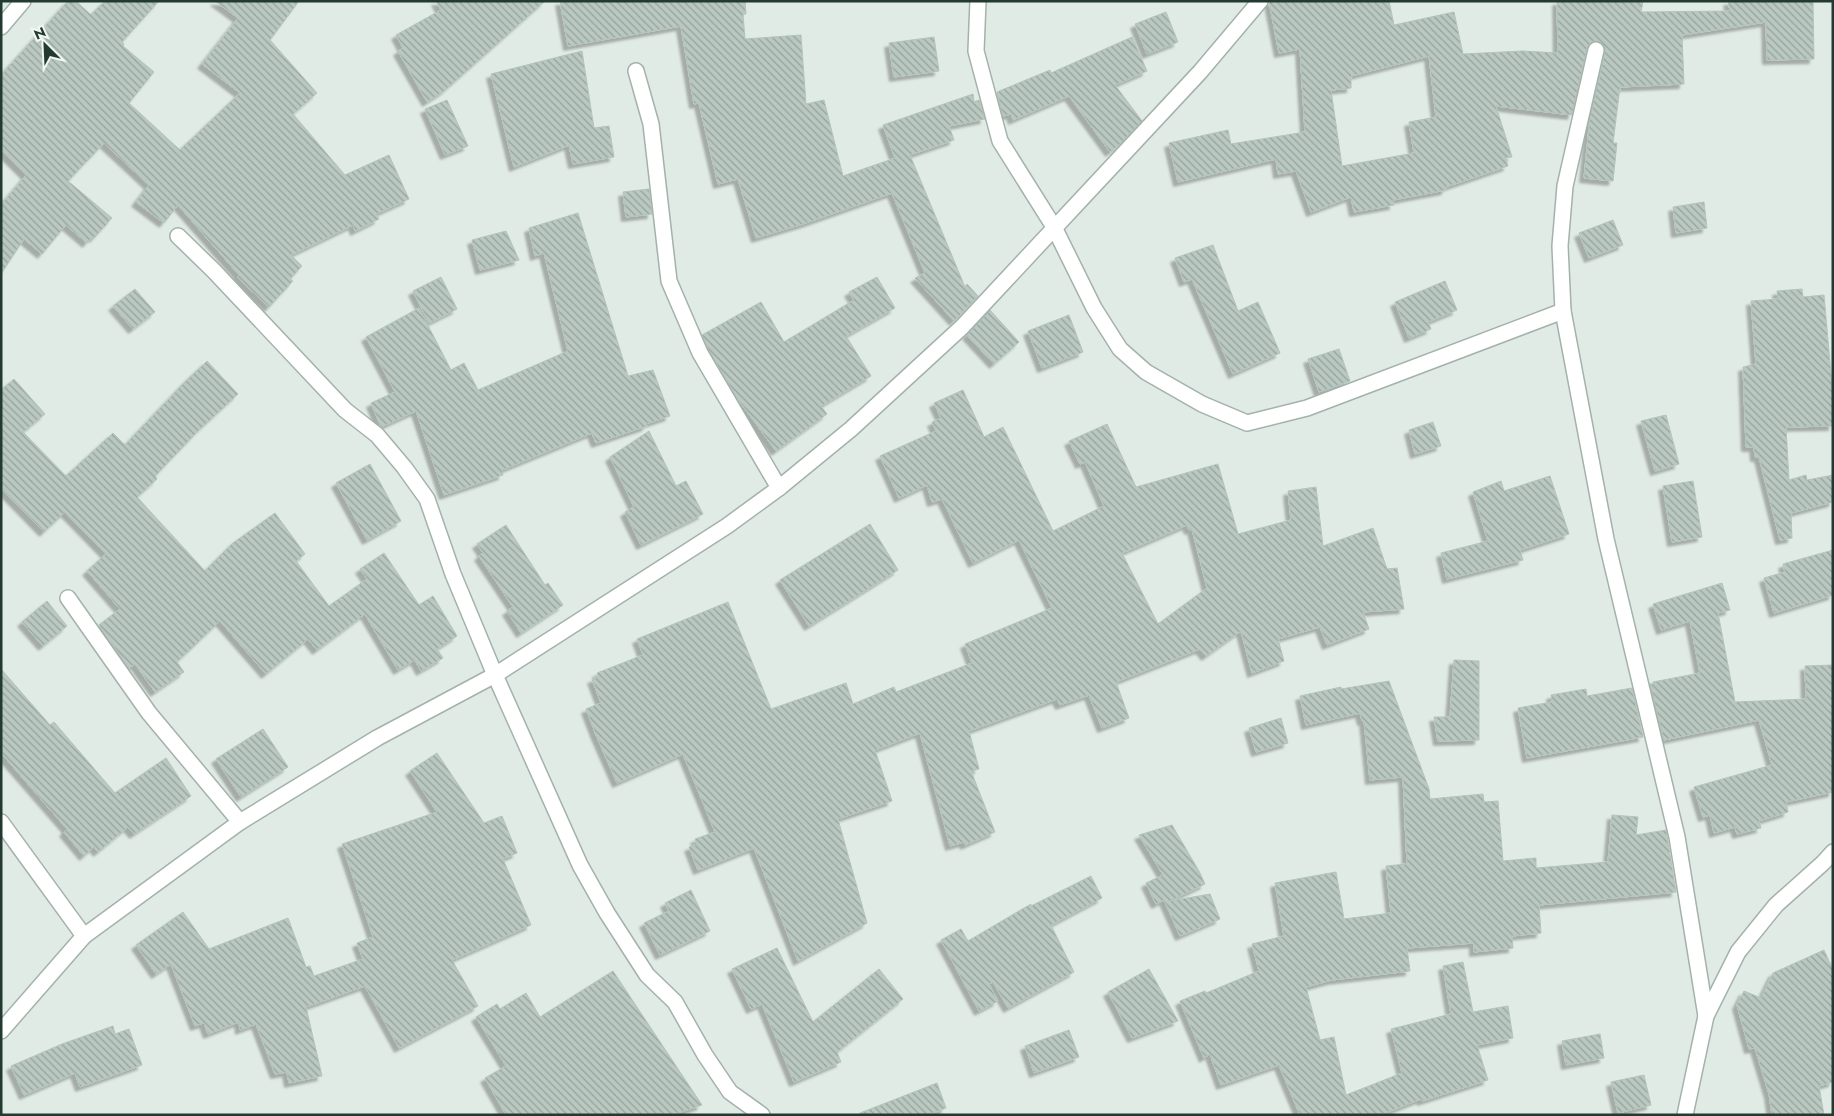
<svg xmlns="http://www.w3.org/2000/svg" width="1834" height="1116" viewBox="0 0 1834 1116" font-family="Jost,sans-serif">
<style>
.building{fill:url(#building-back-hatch);stroke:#b3c4bb;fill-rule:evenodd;filter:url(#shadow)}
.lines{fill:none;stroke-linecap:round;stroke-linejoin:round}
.minor-casing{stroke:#a4b2ab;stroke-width:18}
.tertiary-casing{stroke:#a4b2ab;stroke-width:18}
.minor{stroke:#fff;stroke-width:15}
.tertiary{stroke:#fff;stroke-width:15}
</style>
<defs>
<pattern id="building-back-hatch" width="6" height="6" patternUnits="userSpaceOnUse" patternTransform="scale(1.25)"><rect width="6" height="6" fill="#b9c8c0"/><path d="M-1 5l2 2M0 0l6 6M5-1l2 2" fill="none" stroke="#96a39c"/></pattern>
<filter id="shadow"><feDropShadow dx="-4.5" dy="4.5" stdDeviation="1" flood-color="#0004"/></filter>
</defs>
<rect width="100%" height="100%" fill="#e1ebe5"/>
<g class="building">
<path d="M 68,1 L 76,1 L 91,15 L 105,1 L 159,1 L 122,42 L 124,44 L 123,46 L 154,72 L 129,103 L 180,150 L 240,93 L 202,64 L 238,18 L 215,1 L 299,1 L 270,40 L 317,93 L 293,114 L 345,175 L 389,155 L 409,199 L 376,214 L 379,219 L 355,231 L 353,225 L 291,255 L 302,266 L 290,279 L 293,281 L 269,307 L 237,277 L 239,275 L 178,205 L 164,223 L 136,202 L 149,185 L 104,143 L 68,181 L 112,218 L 94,238 L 93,236 L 87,243 L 66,225 L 42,254 L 24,239 L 1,274 L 1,205 L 26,175 L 1,150 L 1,75 Z"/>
<path d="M 436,1 L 545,1 L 444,91 L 427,102 L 398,51 L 403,48 L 396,35 L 441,10 Z"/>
<path d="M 560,1 L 745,1 L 746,14 L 743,14 L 745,39 L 801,35 L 806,104 L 824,100 L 843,176 L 895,158 L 883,125 L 973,94 L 974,102 L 979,100 L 985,119 L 949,126 L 954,140 L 910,155 L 965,287 L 967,284 L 978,296 L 954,321 L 915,278 L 925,273 L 892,193 L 806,223 L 756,238 L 738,179 L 718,184 L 699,103 L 694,104 L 681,26 L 568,46 Z"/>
<path d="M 1269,1 L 1389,1 L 1394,25 L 1454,12 L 1463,54 L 1522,51 L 1558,53 L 1557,1 L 1643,1 L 1641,12 L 1730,11 L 1728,1 L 1813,1 L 1814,59 L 1767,60 L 1766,22 L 1682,35 L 1684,84 L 1620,87 L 1613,143 L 1617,143 L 1613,181 L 1584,178 L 1590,117 L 1605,52 L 1602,43 L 1594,41 L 1590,43 L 1587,48 L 1572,115 L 1496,106 L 1512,157 L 1505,158 L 1508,166 L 1446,187 L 1446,190 L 1393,200 L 1394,205 L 1354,212 L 1351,197 L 1311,212 L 1296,171 L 1278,174 L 1276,159 L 1178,182 L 1169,143 L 1228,130 L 1231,144 L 1305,132 L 1300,49 L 1279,53 ZM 1429,56 L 1436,117 L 1409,122 L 1414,153 L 1342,166 L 1331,90 L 1351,88 L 1351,76 Z"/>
<path d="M 1166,12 L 1178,42 L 1147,54 L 1135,24 Z"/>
<path d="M 934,37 L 939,71 L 894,77 L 889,43 Z"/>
<path d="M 1132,37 L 1147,71 L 1115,85 L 1142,121 L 1118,146 L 1110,152 L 1069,96 L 1013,120 L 1011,114 L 1003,116 L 997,92 L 1050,70 L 1051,73 Z"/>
<path d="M 582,51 L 594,128 L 609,126 L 614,157 L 573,164 L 569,145 L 514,167 L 491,74 Z"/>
<path d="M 447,100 L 468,146 L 445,155 L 425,109 Z"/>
<path d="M 649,189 L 652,214 L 626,217 L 623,192 Z"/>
<path d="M 1704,202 L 1707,228 L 1676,233 L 1673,207 Z"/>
<path d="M 578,213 L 628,376 L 653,370 L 670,416 L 646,424 L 647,426 L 596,443 L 592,433 L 502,470 L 503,475 L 444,495 L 416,411 L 381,427 L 371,403 L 395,392 L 366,337 L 419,308 L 451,370 L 464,363 L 478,390 L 568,351 L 544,253 L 535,256 L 529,228 Z"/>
<path d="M 1613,220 L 1623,245 L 1589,258 L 1579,233 Z"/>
<path d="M 506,231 L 519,260 L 480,270 L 472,240 Z"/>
<path d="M 1213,245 L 1238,311 L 1258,302 L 1280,353 L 1233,374 L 1192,279 L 1184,282 L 1175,258 Z"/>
<path d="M 441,277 L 457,309 L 429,323 L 413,291 Z"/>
<path d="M 877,277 L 895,308 L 846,336 L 871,376 L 821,406 L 827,414 L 776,451 L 737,398 L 708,349 L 702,335 L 761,302 L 784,342 L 854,300 L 849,292 Z"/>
<path d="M 1445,281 L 1457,310 L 1428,322 L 1431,329 L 1409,338 L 1395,302 Z"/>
<path d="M 135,289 L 155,312 L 133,329 L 113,306 Z"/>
<path d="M 1802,289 L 1803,297 L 1824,295 L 1833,397 L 1833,426 L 1786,427 L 1789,480 L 1806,475 L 1807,480 L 1833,475 L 1833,502 L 1791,513 L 1792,538 L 1780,540 L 1759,457 L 1755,457 L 1754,447 L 1746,447 L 1743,367 L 1756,364 L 1751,301 L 1778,299 L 1777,291 Z"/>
<path d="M 990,310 L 1019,342 L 994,364 L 967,335 Z"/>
<path d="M 1069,315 L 1083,352 L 1042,368 L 1028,331 Z"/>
<path d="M 1339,349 L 1350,381 L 1319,392 L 1308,359 Z"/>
<path d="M 207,361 L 238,394 L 199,430 L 155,476 L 157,479 L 137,497 L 205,571 L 233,543 L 275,513 L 305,554 L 296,561 L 329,606 L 367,579 L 360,569 L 384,553 L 419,605 L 433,596 L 457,636 L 437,649 L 443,658 L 421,671 L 415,660 L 398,670 L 365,614 L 317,650 L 308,639 L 266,674 L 220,621 L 177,662 L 184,672 L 155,692 L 135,664 L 129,668 L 99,625 L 120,609 L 87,571 L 106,554 L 65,512 L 44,532 L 1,488 L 1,390 L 14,379 L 45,414 L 23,432 L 66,476 L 113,433 L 125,445 L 184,383 Z"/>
<path d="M 963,390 L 984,437 L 1003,427 L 1053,531 L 1104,506 L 1085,462 L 1080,464 L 1069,441 L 1107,424 L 1136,487 L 1218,464 L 1238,534 L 1291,520 L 1288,491 L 1316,487 L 1323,546 L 1373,528 L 1387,569 L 1397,568 L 1404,609 L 1363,612 L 1369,629 L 1327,645 L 1320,627 L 1278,639 L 1284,661 L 1252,673 L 1241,631 L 1206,656 L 1200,649 L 1116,682 L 1129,718 L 1102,728 L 1089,695 L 1060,705 L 1057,699 L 969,731 L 979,769 L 971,771 L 995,832 L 965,845 L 964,842 L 950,846 L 920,733 L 875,750 L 892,801 L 838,819 L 867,923 L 798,961 L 754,848 L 698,870 L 689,847 L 697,844 L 695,839 L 715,832 L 683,754 L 617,783 L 596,735 L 586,709 L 601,703 L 592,679 L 599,677 L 597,673 L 643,655 L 637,639 L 728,602 L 771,709 L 846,683 L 853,704 L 894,687 L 896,692 L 972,663 L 965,644 L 1052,608 L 1019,540 L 973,563 L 942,499 L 932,502 L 927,485 L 899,498 L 880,456 L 936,431 L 932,422 L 941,418 L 934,403 ZM 1187,525 L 1189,530 L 1192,529 L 1207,588 L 1158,624 L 1122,553 Z"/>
<path d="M 1666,415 L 1679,464 L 1655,471 L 1641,421 Z"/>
<path d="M 1433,422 L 1441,446 L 1415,454 L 1409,430 Z"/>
<path d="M 649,431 L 676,486 L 686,481 L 703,514 L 641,545 L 625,512 L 634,507 L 610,457 Z"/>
<path d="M 370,464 L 401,521 L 367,540 L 336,483 Z"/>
<path d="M 1550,476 L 1569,534 L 1520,550 L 1523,560 L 1447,579 L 1441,553 L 1488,541 L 1473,492 L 1501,481 L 1504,491 Z"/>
<path d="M 1693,481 L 1702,537 L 1672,542 L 1663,486 Z"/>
<path d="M 870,524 L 898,570 L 809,626 L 780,580 Z"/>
<path d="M 506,525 L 545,585 L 548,583 L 563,605 L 521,633 L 507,611 L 513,607 L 479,556 L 483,553 L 477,544 Z"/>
<path d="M 1833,550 L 1833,595 L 1774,613 L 1764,578 L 1785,572 L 1783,564 Z"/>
<path d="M 1722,583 L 1730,610 L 1718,613 L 1735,702 L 1806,699 L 1805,666 L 1833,665 L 1833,792 L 1786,802 L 1788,812 L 1759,821 L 1761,828 L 1737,834 L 1735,827 L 1714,833 L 1710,815 L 1703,817 L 1694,787 L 1772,765 L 1759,720 L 1664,740 L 1650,684 L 1653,684 L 1653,682 L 1700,673 L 1690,621 L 1661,630 L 1653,604 Z"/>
<path d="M 47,601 L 67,626 L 43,646 L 22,622 Z"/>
<path d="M 1454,660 L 1479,661 L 1479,740 L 1438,741 L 1434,717 L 1450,717 Z"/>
<path d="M 1,669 L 50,725 L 54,722 L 115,793 L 166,758 L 191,796 L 134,834 L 128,827 L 98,852 L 94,847 L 84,856 L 64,832 L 67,829 L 1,753 Z"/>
<path d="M 1389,681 L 1429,789 L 1430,799 L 1483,794 L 1484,802 L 1498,801 L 1503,861 L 1536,858 L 1536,868 L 1608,862 L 1612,815 L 1638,817 L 1636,835 L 1666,830 L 1676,892 L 1539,905 L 1541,933 L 1512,936 L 1513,948 L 1474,952 L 1474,943 L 1407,948 L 1410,971 L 1332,980 L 1306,987 L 1320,1040 L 1334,1037 L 1346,1095 L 1402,1073 L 1391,1029 L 1451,1014 L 1443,966 L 1463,962 L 1473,1012 L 1508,1006 L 1513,1038 L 1477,1045 L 1488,1080 L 1422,1101 L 1421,1099 L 1380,1115 L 1300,1115 L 1279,1065 L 1221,1085 L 1210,1054 L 1204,1058 L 1180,1001 L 1205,991 L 1206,993 L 1259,971 L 1252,944 L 1284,936 L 1275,883 L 1336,872 L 1344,919 L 1391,913 L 1386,866 L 1407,864 L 1403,777 L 1370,780 L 1364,720 L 1362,721 L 1360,713 L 1306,725 L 1300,696 L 1341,687 L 1341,689 Z"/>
<path d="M 1632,688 L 1643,737 L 1527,758 L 1518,708 L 1552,702 L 1551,695 L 1586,689 L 1587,696 Z"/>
<path d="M 1281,718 L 1288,743 L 1256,752 L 1249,728 Z"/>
<path d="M 263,729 L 288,767 L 241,797 L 216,759 Z"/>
<path d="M 437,753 L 484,823 L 502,816 L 517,853 L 503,859 L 531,925 L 452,960 L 478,1006 L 399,1048 L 365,986 L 306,1007 L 322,1076 L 289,1083 L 287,1072 L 275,1074 L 256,1024 L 240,1030 L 239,1022 L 208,1034 L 204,1023 L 195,1026 L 171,964 L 156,974 L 136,945 L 183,912 L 209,949 L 288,918 L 306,967 L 310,966 L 314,976 L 363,959 L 357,943 L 373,937 L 342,844 L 437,812 L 410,771 Z"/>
<path d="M 1172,825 L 1199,871 L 1205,884 L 1170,901 L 1210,894 L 1220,919 L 1180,936 L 1164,900 L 1156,904 L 1146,883 L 1163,875 L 1139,835 Z"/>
<path d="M 1091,876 L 1102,898 L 1051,925 L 1074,972 L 1008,1008 L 993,982 L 989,984 L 998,1001 L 979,1011 L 941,940 L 961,929 L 968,941 L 1031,904 L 1031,906 Z"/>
<path d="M 691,890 L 710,931 L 660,955 L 644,923 L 669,911 L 665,903 Z"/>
<path d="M 777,948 L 813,1022 L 879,969 L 903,999 L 837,1052 L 841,1062 L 794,1082 L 762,1004 L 751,1009 L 732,969 Z"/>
<path d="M 1824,950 L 1833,970 L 1833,1082 L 1819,1086 L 1824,1115 L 1772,1115 L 1769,1094 L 1755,1048 L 1749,1049 L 1737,1005 L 1744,991 L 1761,998 L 1773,973 Z"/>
<path d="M 1149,969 L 1178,1021 L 1132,1038 L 1108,992 Z"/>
<path d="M 613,971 L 702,1105 L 672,1115 L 506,1115 L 485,1078 L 506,1066 L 476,1017 L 497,1004 L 500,1009 L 526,993 L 540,1017 Z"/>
<path d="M 113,1026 L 115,1034 L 129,1029 L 142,1065 L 80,1087 L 75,1073 L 24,1095 L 11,1066 L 62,1044 Z"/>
<path d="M 1069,1030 L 1079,1057 L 1034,1073 L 1025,1046 Z"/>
<path d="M 1600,1034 L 1604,1058 L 1566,1065 L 1562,1041 Z"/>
<path d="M 1644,1075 L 1651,1105 L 1618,1113 L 1611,1082 Z"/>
<path d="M 937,1083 L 946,1108 L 928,1115 L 860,1115 L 860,1113 Z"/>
</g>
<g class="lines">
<defs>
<g id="minor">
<path d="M 978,1 L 976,51 L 1000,141 L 1054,227 L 1094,308 L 1120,349 L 1146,372 L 1202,404 L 1247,423 L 1307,408 L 1563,311"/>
<path d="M 1,27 L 23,1"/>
<path d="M 1596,50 L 1565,186 L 1560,246 L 1563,311 L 1606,539 L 1677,837 L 1706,1016"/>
<path d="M 636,71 L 651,124 L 669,281 L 700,353 L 779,488"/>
<path d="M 178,236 L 214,271 L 345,410 L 377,435 L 404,467 L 427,499 L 453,574 L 495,675 L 580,865 L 607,913 L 647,975 L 675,1002 L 705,1055 L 730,1092 L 762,1115"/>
<path d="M 68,598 L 149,713 L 240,822"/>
<path d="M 1,822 L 84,936"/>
<path d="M 1685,1115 L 1706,1016 L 1738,952 L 1776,905 L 1823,863 L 1833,852"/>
</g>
<path id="tertiary" d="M 1,1031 L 84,936 L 240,822 L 377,738 L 495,675 L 727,526 L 779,488 L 851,429 L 962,327 L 1200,72 L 1260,1"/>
</defs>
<use href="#minor" class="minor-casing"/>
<use href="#tertiary" class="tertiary-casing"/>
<use href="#minor" class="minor"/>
<use href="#tertiary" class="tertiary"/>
</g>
<rect width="1834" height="1116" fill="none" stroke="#223a30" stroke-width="5"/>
<g transform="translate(45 45) rotate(336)" stroke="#f1f7f3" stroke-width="4" paint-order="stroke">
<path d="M0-4L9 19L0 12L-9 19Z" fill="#223a30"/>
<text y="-8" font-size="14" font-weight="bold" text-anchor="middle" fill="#223a30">N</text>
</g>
</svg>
